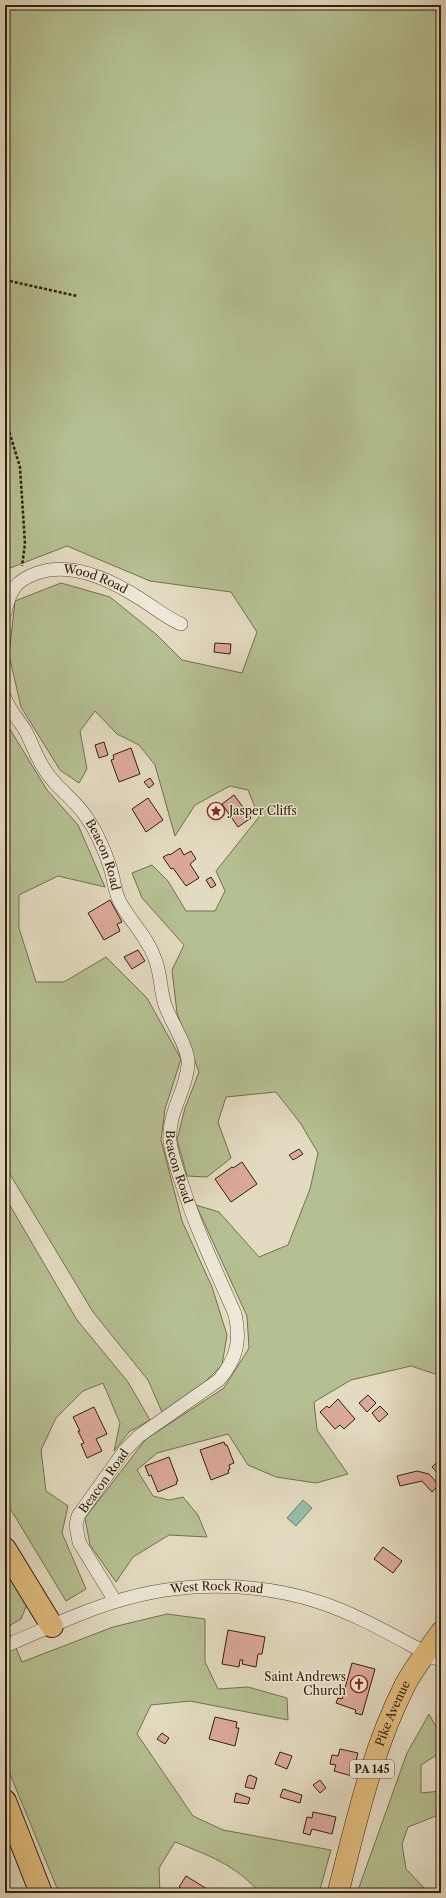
<svg xmlns="http://www.w3.org/2000/svg" width="446" height="1898" viewBox="0 0 446 1898" font-family="'Libre Caslon Text',serif">
<style>
.green{fill:#b5c092;stroke:#74704e}
.water{fill:#96bcac;stroke:#6e7e6b}
.building{fill:#dba99b;stroke:#332109}
.lines{fill:none;stroke-linecap:round;stroke-linejoin:round}
.minor-casing{stroke:#5f5037;stroke-width:14}
.tertiary-casing{stroke:#5f5037;stroke-width:18}
.primary-casing{stroke:#332109;stroke-width:22}
.motorway-casing{stroke:#332109;stroke-width:24}
.path{stroke:#332109;stroke-width:2.5;stroke-dasharray:3 2;stroke-linecap:butt}
.minor{stroke:#ede8d7;stroke-width:13}
.tertiary{stroke:#ede8d7;stroke-width:17}
.primary{stroke:#e2be80;stroke-width:21}
.motorway{stroke:#e2be80;stroke-width:22}
.labels{text-anchor:middle;stroke-width:3;stroke-linejoin:round;paint-order:stroke}
.shield{fill:#ede8d7;stroke:#6b5d47;stroke-width:1}
.shield-label{font-size:11px;font-weight:bold;fill:#332109}
.street-label{font-size:12px;fill:#332109;stroke:#ede8d7}
.poi-label{font-size:12px;fill:#332109;stroke:#ede8d7;text-anchor:start}
</style>
<rect width="100%" height="100%" fill="#e3dbc1"/>
<filter id="stains"><feTurbulence type="fractalNoise" baseFrequency=".005" numOctaves="4"/><feColorMatrix values="0 0 0 0 .2 0 0 0 0 .09 0 0 0 0 .02 0 0 0 .5 -.17"/></filter>
<radialGradient id="worn" r=".72"><stop offset=".6" stop-color="#630" stop-opacity="0"/><stop offset="1" stop-color="#630" stop-opacity=".3"/></radialGradient>
<g class="green">
<path d="M 5,5 L 441,5 L 441,1376 L 411,1366 L 351,1380 L 314,1402 L 317,1430 L 348,1474 L 316,1483 L 276,1477 L 248,1465 L 228,1434 L 157,1453 L 137,1470 L 153,1496 L 169,1500 L 183,1497 L 198,1515 L 207,1537 L 169,1535 L 133,1557 L 116,1582 L 90,1545 L 85,1518 L 146,1439 L 224,1388 L 249,1348 L 247,1316 L 196,1205 L 219,1212 L 259,1257 L 288,1245 L 310,1189 L 318,1153 L 301,1124 L 276,1092 L 226,1097 L 218,1122 L 231,1158 L 207,1177 L 187,1176 L 177,1140 L 185,1108 L 199,1072 L 177,1013 L 172,970 L 184,945 L 142,898 L 132,873 L 152,865 L 168,881 L 186,911 L 215,911 L 225,891 L 216,871 L 259,817 L 248,790 L 230,786 L 195,805 L 175,836 L 155,765 L 139,745 L 117,734 L 95,711 L 80,731 L 87,769 L 79,783 L 60,770 L 21,707 L 9,655 L 15,601 L 61,583 L 110,597 L 157,635 L 182,660 L 242,673 L 257,632 L 231,592 L 150,581 L 67,546 L 5,570 Z"/>
<path d="M 5,721 L 47,790 L 78,825 L 105,887 L 58,876 L 19,895 L 19,928 L 36,982 L 64,982 L 106,957 L 147,998 L 181,1059 L 165,1109 L 161,1140 L 182,1221 L 212,1287 L 227,1335 L 222,1365 L 203,1384 L 162,1412 L 148,1380 L 93,1312 L 5,1166 Z"/>
<path d="M 5,1197 L 77,1320 L 128,1382 L 150,1420 L 129,1432 L 114,1451 L 120,1423 L 103,1383 L 83,1391 L 56,1418 L 41,1450 L 46,1491 L 68,1506 L 62,1533 L 86,1589 L 66,1601 L 5,1500 Z"/>
<path d="M 5,1564 L 27,1604 L 21,1619 L 7,1627 L 22,1662 L 113,1627 L 167,1614 L 205,1619 L 205,1662 L 218,1689 L 248,1687 L 287,1698 L 288,1720 L 190,1701 L 151,1705 L 137,1734 L 193,1816 L 223,1830 L 331,1850 L 319,1893 L 260,1893 C 236,1865 208,1855 175,1842 L 159,1868 L 160,1893 L 59,1893 L 5,1762 Z"/>
<path d="M 429,1714 L 441,1736 L 441,1752 L 421,1765 L 421,1793 L 441,1791 L 441,1814 L 408,1827 L 402,1844 L 406,1869 L 429,1893 L 357,1893 L 407,1753 Z"/>
</g>
<path class="water" d="M 303,1500 L 312,1508 L 296,1526 L 287,1518 Z"/>
<g class="building">
<path d="M 215,643 L 231,644 L 230,654 L 214,652 Z"/>
<path d="M 104,742 L 108,755 L 99,758 L 95,745 Z"/>
<path d="M 131,748 L 140,774 L 119,782 L 111,760 L 114,759 L 113,755 Z"/>
<path d="M 150,778 L 154,784 L 149,788 L 144,782 Z"/>
<path d="M 234,795 L 251,818 L 238,827 L 222,804 Z"/>
<path d="M 148,798 L 163,820 L 146,832 L 132,809 Z"/>
<path d="M 180,848 L 184,855 L 191,851 L 196,859 L 190,864 L 199,878 L 186,886 L 173,868 L 171,869 L 163,857 L 169,854 L 170,855 Z"/>
<path d="M 211,877 L 216,885 L 211,888 L 206,880 Z"/>
<path d="M 110,900 L 122,922 L 117,924 L 120,931 L 104,940 L 88,913 Z"/>
<path d="M 138,950 L 145,961 L 132,969 L 124,957 Z"/>
<path d="M 299,1149 L 303,1154 L 293,1160 L 289,1155 Z"/>
<path d="M 242,1162 L 257,1184 L 231,1202 L 215,1179 L 232,1167 L 233,1168 Z"/>
<path d="M 368,1395 L 376,1403 L 367,1412 L 359,1403 Z"/>
<path d="M 338,1399 L 355,1419 L 344,1429 L 340,1425 L 335,1429 L 320,1412 L 327,1406 L 329,1408 Z"/>
<path d="M 380,1406 L 388,1414 L 379,1422 L 372,1413 Z"/>
<path d="M 94,1407 L 107,1434 L 96,1439 L 102,1451 L 87,1458 L 81,1444 L 84,1443 L 78,1431 L 80,1431 L 73,1417 Z"/>
<path d="M 224,1442 L 225,1445 L 227,1445 L 234,1463 L 229,1465 L 230,1469 L 228,1470 L 229,1473 L 211,1480 L 200,1450 Z"/>
<path d="M 169,1457 L 178,1481 L 176,1482 L 177,1484 L 158,1492 L 151,1475 L 149,1476 L 145,1466 Z"/>
<path d="M 440,1459 L 441,1459 L 441,1477 L 432,1467 Z"/>
<path d="M 417,1471 L 429,1474 L 439,1485 L 432,1492 L 422,1481 L 400,1486 L 397,1476 Z"/>
<path d="M 383,1547 L 402,1561 L 393,1573 L 374,1559 Z"/>
<path d="M 228,1630 L 265,1637 L 262,1654 L 258,1654 L 256,1667 L 242,1664 L 243,1660 L 240,1660 L 239,1667 L 222,1664 Z"/>
<path d="M 352,1663 L 375,1669 L 362,1715 L 355,1713 L 356,1710 L 336,1703 L 338,1698 L 342,1699 Z"/>
<path d="M 215,1717 L 237,1722 L 236,1728 L 239,1728 L 235,1746 L 209,1739 Z"/>
<path d="M 162,1733 L 169,1738 L 165,1744 L 157,1739 Z"/>
<path d="M 340,1749 L 358,1753 L 352,1776 L 334,1771 L 336,1765 L 330,1764 L 332,1755 L 338,1756 Z"/>
<path d="M 280,1752 L 292,1756 L 287,1769 L 275,1764 Z"/>
<path d="M 250,1775 L 257,1778 L 254,1789 L 245,1787 L 248,1776 Z"/>
<path d="M 320,1780 L 326,1788 L 320,1793 L 313,1785 Z"/>
<path d="M 283,1789 L 302,1795 L 300,1803 L 280,1797 Z"/>
<path d="M 236,1793 L 250,1798 L 248,1804 L 234,1802 Z"/>
<path d="M 313,1812 L 336,1817 L 332,1834 L 312,1829 L 310,1835 L 303,1833 L 307,1817 L 312,1818 Z"/>
<path d="M 186,1876 L 212,1892 L 211,1893 L 196,1893 L 189,1888 L 187,1892 L 179,1887 Z"/>
</g>
<g class="lines">
<defs>
<g id="minor">
<path id="s1" d="M 5,613 C 10,590 15,581 37,573 C 71,561 111,580 139,598 C 154,607 165,617 181,624"/>
<path id="s2" d="M 5,698 C 10,711 18,719 25,730 C 35,749 39,766 55,783 C 66,795 78,804 87,818 C 97,832 108,858 112,874 C 115,885 115,894 121,904 C 131,922 148,938 155,959 C 161,973 160,990 165,1005 C 171,1022 190,1050 188,1065 C 186,1092 168,1111 170,1141 C 172,1156 177,1170 182,1184 C 196,1229 216,1271 235,1314 C 241,1341 237,1358 219,1380 L 139,1436 L 125,1450 L 78,1516 L 76,1525 L 79,1542 L 115,1601"/>
<path id="s3" d="M 5,1646 C 41,1631 77,1613 114,1602 C 181,1581 252,1581 319,1602 C 356,1614 392,1635 426,1653"/>
</g>
<path id="tertiary" d="M 426,1653 L 441,1658"/>
<g id="primary">
<path id="s4" d="M 338,1893 C 356,1823 372,1750 405,1685 C 415,1666 429,1649 441,1632"/>
</g>
<g id="motorway">
<path d="M 5,1549 L 52,1626"/>
<path d="M 5,1801 L 41,1893"/>
</g>
</defs>
<use href="#minor" class="minor-casing"/>
<use href="#tertiary" class="tertiary-casing"/>
<use href="#primary" class="primary-casing"/>
<use href="#motorway" class="motorway-casing"/>
<g class="path">
<path d="M 5,280 L 77,296"/>
<path d="M 5,418 L 20,467 L 25,544 L 22,566"/>
</g>
<use href="#minor" class="minor"/>
<use href="#tertiary" class="tertiary"/>
<use href="#primary" class="primary"/>
<use href="#motorway" class="motorway"/>
</g>
<defs>
<symbol id="sight-ring" viewBox="-11 -11 22 22"><circle r="9.5" fill="#ede8d7" stroke="#8f2418" stroke-width="1.5"/><path d="M0-6L1.8-2.2L6-1.7L2.9 1.2L3.7 5.4L0 3.3L-3.7 5.4L-2.9 1.2L-6-1.7L-1.8-2.2Z" fill="#8f2418"/></symbol>
<symbol id="church-ring" viewBox="-11 -11 22 22"><circle r="9.5" fill="#ede8d7" stroke="#8f2418" stroke-width="1.5"/><path d="M-1.2-6h2.4v3.5h3.3v2.4h-3.3V6h-2.4V-.1h-3.3v-2.4h3.3Z" fill="#8f2418"/></symbol>
</defs>
<g fill-rule="evenodd">
<use href="#sight-ring" x="206" y="801" width="20" height="20"/>
<use href="#church-ring" x="349" y="1674" width="20" height="20"/>
</g>
<g class="labels">
<rect class="shield" x="350" y="1760" width="44" height="18" rx="3"/>
<g class="shield-label">
<text x="372" y="1773">PA 145</text>
</g>
<g class="street-label">
<text dy="4" stroke="none"><textPath href="#s1" startOffset="115">Wood Road</textPath></text>
<text dy="4" stroke="none"><textPath href="#s2" startOffset="187">Beacon Road</textPath></text>
<text dy="4" stroke="none"><textPath href="#s2" startOffset="522">Beacon Road</textPath></text>
<text transform="translate(104 1481) rotate(-54)" y="4">Beacon Road</text>
<text dy="4" stroke="none"><textPath href="#s3" startOffset="222">West Rock Road</textPath></text>
<text dy="4" stroke="none"><textPath href="#s4" startOffset="188">Pike Avenue</textPath></text>
</g>
<g class="poi-label">
<text x="229" y="815">Jasper Cliffs</text>
<text x="346" y="1681" text-anchor="end">Saint Andrews<tspan x="346" dy="14">Church</tspan></text>
</g>
</g>
<rect width="446" height="1898" fill="none" stroke="#e3dbc1" stroke-width="20"/>
<rect x="6" y="6" width="434" height="1886" fill="none" stroke="#332109" stroke-width="2"/>
<rect x="10" y="10" width="426" height="1878" fill="none" stroke="#332109"/>
<rect width="100%" height="100%" filter="url(#stains)"/>
<rect width="100%" height="100%" fill="url(#worn)"/>
</svg>
